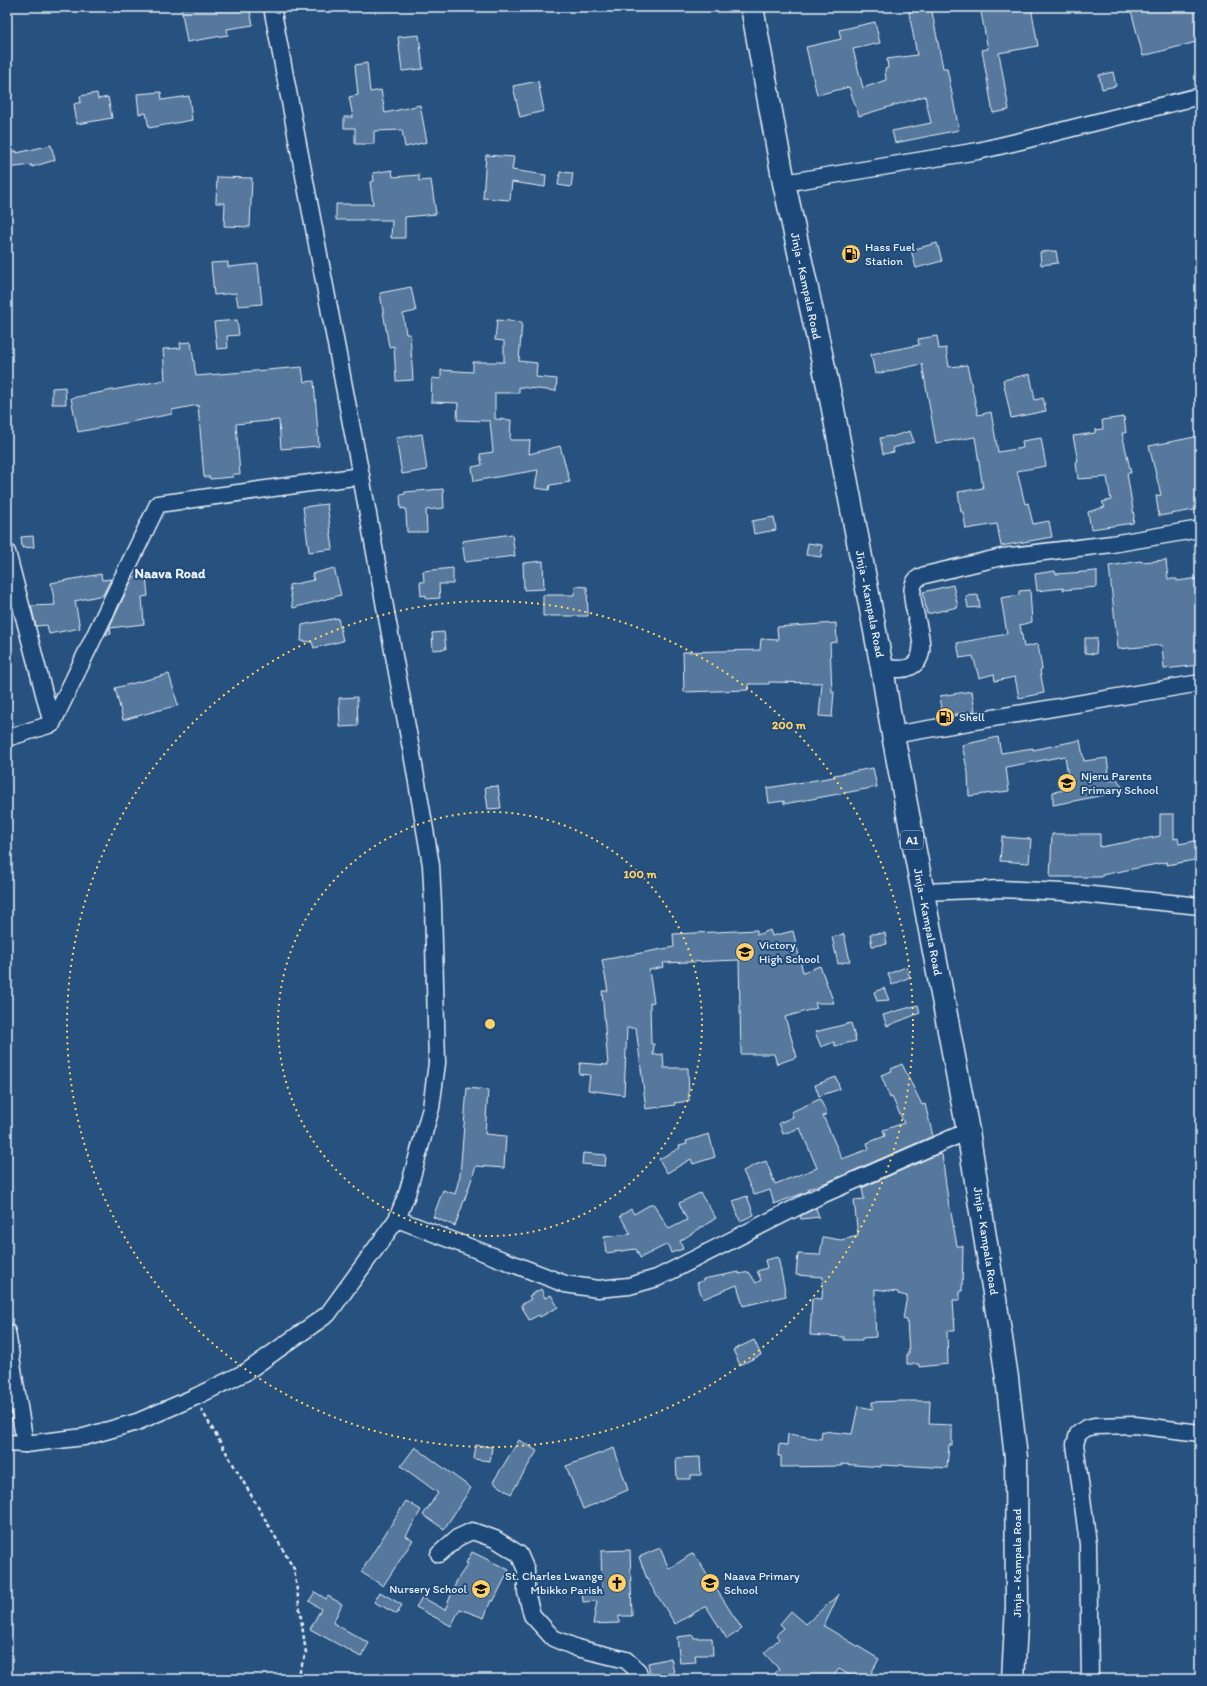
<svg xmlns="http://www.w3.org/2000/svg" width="1207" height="1686" viewBox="0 0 1207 1686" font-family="Itim,sans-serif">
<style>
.building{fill:#57789d;stroke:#e8f1f8}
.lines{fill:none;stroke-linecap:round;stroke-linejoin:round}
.street-casing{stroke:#e8f1f8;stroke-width:19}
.highway-casing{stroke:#e8f1f8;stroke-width:25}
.path{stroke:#e8f1f8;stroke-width:2.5;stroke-dasharray:4 3;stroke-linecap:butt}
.street{stroke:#1f4a7a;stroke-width:16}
.highway{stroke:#1f4a7a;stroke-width:22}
.ring{fill:none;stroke:#ffd166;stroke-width:2;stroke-dasharray:2 4}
.labels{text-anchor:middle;stroke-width:4;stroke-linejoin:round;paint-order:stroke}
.shield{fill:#1f4a7a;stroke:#acbfd2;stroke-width:1}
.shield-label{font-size:11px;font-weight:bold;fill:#e8f1f8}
.poi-label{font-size:12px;fill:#e8f1f8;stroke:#1f4a7a;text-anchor:start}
.street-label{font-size:12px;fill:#e8f1f8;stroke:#1f4a7a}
.quarter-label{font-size:14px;font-weight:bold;fill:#e8f1f8;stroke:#1f4a7a}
.centre{fill:#ffd166;stroke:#1f4a7a;stroke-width:2}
.ring-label{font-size:12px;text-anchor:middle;font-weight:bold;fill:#ffd166;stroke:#1f4a7a;stroke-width:4;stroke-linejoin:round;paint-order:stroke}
</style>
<rect width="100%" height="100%" fill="#27517f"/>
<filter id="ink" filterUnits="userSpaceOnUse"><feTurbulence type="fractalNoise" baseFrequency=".025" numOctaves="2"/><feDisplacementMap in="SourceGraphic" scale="8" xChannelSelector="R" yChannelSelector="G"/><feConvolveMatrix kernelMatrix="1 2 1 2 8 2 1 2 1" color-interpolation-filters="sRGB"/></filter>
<g filter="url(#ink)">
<g class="building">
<path d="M 181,7 L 249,7 L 253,25 L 227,29 L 228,35 L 187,42 Z"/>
<path d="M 908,7 L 931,7 L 943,68 L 947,68 L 959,130 L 895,143 L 892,131 L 931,123 L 925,96 L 859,116 L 849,87 L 817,95 L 806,47 L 841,39 L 839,30 L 875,22 L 880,43 L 853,49 L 863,88 L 886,80 L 885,69 L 888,68 L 887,59 L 917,55 Z"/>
<path d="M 980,7 L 1031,7 L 1038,46 L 999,53 L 1009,110 L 993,113 L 982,50 L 988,49 Z"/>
<path d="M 1130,7 L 1200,7 L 1200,41 L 1143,56 Z"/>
<path d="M 419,35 L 423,69 L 402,71 L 398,37 Z"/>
<path d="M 367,63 L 370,92 L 381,90 L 385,113 L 420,105 L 427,142 L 405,147 L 402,130 L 374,131 L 374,144 L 355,144 L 355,128 L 344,128 L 344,117 L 353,117 L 349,97 L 358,95 L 355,65 Z"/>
<path d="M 1113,72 L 1116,86 L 1102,89 L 1099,75 Z"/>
<path d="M 538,81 L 544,111 L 520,117 L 513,86 Z"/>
<path d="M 161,92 L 162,100 L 189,96 L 192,120 L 149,128 L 146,113 L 139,114 L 137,94 Z"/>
<path d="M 97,93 L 98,99 L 108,97 L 112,118 L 77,124 L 74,104 L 81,102 L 80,96 Z"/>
<path d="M 51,145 L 55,160 L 32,167 L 32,165 L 7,168 L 7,152 L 17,151 L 17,153 Z"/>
<path d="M 486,155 L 514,157 L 512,170 L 546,175 L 545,187 L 512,182 L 510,200 L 483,198 Z"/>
<path d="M 392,170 L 393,177 L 419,175 L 419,181 L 431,180 L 436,214 L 405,217 L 405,238 L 391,238 L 392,220 L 336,220 L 336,204 L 373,204 L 370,182 L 374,181 L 373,173 Z"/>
<path d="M 560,172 L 573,173 L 571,187 L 558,185 Z"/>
<path d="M 217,177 L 252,178 L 250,227 L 224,226 L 225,203 L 216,203 Z"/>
<path d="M 937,243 L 942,261 L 916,268 L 911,250 Z"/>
<path d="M 1056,251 L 1058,263 L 1041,265 L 1040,252 Z"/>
<path d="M 228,262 L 228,267 L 258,264 L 262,304 L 238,306 L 236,293 L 214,295 L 211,263 Z"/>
<path d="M 411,287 L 416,311 L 403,314 L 406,334 L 410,334 L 413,380 L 396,381 L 394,346 L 389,347 L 380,293 Z"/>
<path d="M 237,320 L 239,335 L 227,336 L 228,348 L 217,349 L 214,322 Z"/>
<path d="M 497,320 L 522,322 L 519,361 L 537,363 L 536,377 L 557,379 L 556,391 L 519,387 L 519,393 L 495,393 L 495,419 L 511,420 L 510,440 L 530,440 L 529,454 L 560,446 L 570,482 L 550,485 L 549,490 L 535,488 L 538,470 L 474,481 L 472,467 L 482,465 L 480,454 L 493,452 L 490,421 L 457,420 L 458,403 L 431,402 L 432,378 L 441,379 L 441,370 L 473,372 L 473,362 L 504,362 L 504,341 L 495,340 Z"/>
<path d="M 937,336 L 939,349 L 946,348 L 949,367 L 967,365 L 978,415 L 991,412 L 998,452 L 1023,448 L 1022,441 L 1041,438 L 1046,466 L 1017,471 L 1025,504 L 1028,503 L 1033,524 L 1049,521 L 1052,537 L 1001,546 L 997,524 L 966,529 L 963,512 L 961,512 L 958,492 L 983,488 L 975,437 L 936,443 L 922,364 L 875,374 L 871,354 L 919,345 L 918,339 Z"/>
<path d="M 191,342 L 196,376 L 302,367 L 304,382 L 314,381 L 319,446 L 281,449 L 279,420 L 236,424 L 240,474 L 233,474 L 233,477 L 210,479 L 210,477 L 204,477 L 198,405 L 172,410 L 172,414 L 78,432 L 71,398 L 165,380 L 163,349 L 181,348 L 180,343 Z"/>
<path d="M 1030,374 L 1035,400 L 1043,398 L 1046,411 L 1011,418 L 1003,380 Z"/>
<path d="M 65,387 L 66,404 L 52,404 L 52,388 Z"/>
<path d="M 1124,417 L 1126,433 L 1122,433 L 1131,473 L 1127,473 L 1134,516 L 1133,523 L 1091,529 L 1088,512 L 1105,507 L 1102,502 L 1111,500 L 1107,477 L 1078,479 L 1076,462 L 1078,461 L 1073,436 L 1095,433 L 1095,430 L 1103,429 L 1102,420 Z"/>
<path d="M 910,431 L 914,442 L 893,448 L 894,452 L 883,454 L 880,438 L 891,436 L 891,437 Z"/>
<path d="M 422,434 L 427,470 L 402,474 L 396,438 Z"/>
<path d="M 1200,436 L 1200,509 L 1159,516 L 1156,496 L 1161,495 L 1149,446 Z"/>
<path d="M 443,489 L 444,508 L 426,510 L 427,532 L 407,532 L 406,513 L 405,508 L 401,509 L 400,495 L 405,494 L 405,492 Z"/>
<path d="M 327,504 L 333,549 L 309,552 L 303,507 Z"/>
<path d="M 774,517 L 776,530 L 754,534 L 752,521 Z"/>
<path d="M 512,534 L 515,556 L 465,562 L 462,541 Z"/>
<path d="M 33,536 L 34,547 L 22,548 L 21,537 Z"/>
<path d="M 808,543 L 822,545 L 821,557 L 806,555 Z"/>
<path d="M 1166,560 L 1168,579 L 1177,579 L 1177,581 L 1200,578 L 1200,665 L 1164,669 L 1162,645 L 1118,649 L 1109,566 L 1141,561 L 1141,562 Z"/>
<path d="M 543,561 L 544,589 L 524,590 L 523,563 Z"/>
<path d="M 334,568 L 341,595 L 293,608 L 289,585 L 314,580 L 312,574 Z"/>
<path d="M 453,568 L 453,584 L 439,584 L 440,598 L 426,599 L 426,595 L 421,596 L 420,582 L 424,582 L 423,571 Z"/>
<path d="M 1055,571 L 1056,574 L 1097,571 L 1097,587 L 1063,590 L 1063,588 L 1037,591 L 1035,574 Z"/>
<path d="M 101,574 L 102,580 L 111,579 L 103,595 L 75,601 L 80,628 L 49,634 L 47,625 L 36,626 L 31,606 L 55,605 L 51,583 Z"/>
<path d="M 146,576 L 148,596 L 142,597 L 144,624 L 110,628 L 111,634 L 106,635 L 133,577 Z"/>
<path d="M 953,585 L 958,607 L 927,614 L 923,592 Z"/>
<path d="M 575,586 L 587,587 L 588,616 L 543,616 L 543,595 L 574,595 Z"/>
<path d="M 1030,590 L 1032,622 L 1020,625 L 1024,647 L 1038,644 L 1042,669 L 1040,670 L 1044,693 L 1019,698 L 1015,677 L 995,681 L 994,674 L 979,678 L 973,656 L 960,658 L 957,643 L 1007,634 L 1001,598 L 1019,595 L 1019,591 Z"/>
<path d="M 978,595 L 980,607 L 968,608 L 966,596 Z"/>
<path d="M 338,618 L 343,641 L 314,648 L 312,642 L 301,641 L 302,625 Z"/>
<path d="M 836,623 L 837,642 L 830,643 L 832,692 L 834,692 L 832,717 L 819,716 L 822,683 L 769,682 L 769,684 L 748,684 L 748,690 L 684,692 L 683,652 L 760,650 L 761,639 L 778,640 L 777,627 Z"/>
<path d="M 444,632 L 446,649 L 433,650 L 432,633 Z"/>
<path d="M 1085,638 L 1097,638 L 1096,654 L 1085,653 Z"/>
<path d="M 169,674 L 178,705 L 123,720 L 115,688 Z"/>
<path d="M 972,691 L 975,711 L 943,716 L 940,696 Z"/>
<path d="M 357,697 L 358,726 L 340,727 L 339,698 Z"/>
<path d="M 998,737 L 1001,753 L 1033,748 L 1033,750 L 1080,740 L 1084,761 L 1107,758 L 1110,781 L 1117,779 L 1125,791 L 1053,805 L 1053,792 L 1070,789 L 1065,756 L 1006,767 L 1009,791 L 969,796 L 968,773 L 962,745 Z"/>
<path d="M 873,768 L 877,787 L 784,804 L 784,801 L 769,803 L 767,788 L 834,777 L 834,775 Z"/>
<path d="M 498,786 L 501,808 L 488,809 L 485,787 Z"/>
<path d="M 1160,814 L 1174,814 L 1174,839 L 1178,838 L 1179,844 L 1200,840 L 1200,859 L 1167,865 L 1167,862 L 1102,875 L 1102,877 L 1050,877 L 1052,834 L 1100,834 L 1100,847 L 1160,836 Z"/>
<path d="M 1002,837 L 1031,839 L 1029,863 L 1000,861 Z"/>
<path d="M 757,930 L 757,935 L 770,930 L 772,936 L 793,931 L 803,972 L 820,966 L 834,1003 L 815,1003 L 817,1008 L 785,1017 L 797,1057 L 777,1064 L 774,1054 L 741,1054 L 739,960 L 663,963 L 664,967 L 649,970 L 654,1002 L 650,1003 L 651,1044 L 654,1044 L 653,1055 L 663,1054 L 664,1068 L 688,1068 L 689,1101 L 674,1103 L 675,1105 L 646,1109 L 636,1028 L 627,1028 L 624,1095 L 588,1090 L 590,1075 L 579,1074 L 580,1063 L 608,1065 L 602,991 L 608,991 L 602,960 L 674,947 L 673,934 Z"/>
<path d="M 885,933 L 887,944 L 872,946 L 870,934 Z"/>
<path d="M 844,934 L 850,961 L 838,964 L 832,937 Z"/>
<path d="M 906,967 L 910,977 L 892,985 L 888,974 Z"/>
<path d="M 884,988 L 889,1000 L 877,1001 L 874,992 Z"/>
<path d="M 918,1005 L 920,1013 L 887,1026 L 883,1015 Z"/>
<path d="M 851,1023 L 856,1041 L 835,1046 L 834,1042 L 821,1047 L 815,1032 Z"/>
<path d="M 902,1064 L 922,1105 L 925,1104 L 933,1136 L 830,1181 L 808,1189 L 809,1191 L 804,1193 L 774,1204 L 770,1190 L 754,1195 L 743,1171 L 755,1165 L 766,1161 L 775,1184 L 817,1168 L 800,1128 L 783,1134 L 779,1123 L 793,1117 L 791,1112 L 820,1099 L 827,1114 L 823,1116 L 842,1159 L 869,1149 L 867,1143 L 885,1136 L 883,1130 L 904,1123 L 892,1097 L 890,1098 L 881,1075 L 892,1071 L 891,1069 Z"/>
<path d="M 836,1077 L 840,1089 L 819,1096 L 815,1085 Z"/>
<path d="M 467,1088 L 488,1090 L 485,1134 L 506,1136 L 504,1168 L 476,1166 L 469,1187 L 455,1226 L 433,1217 L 443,1190 L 455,1194 L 460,1175 Z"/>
<path d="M 709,1134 L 715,1157 L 693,1164 L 691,1159 L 667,1173 L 659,1159 L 680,1148 L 679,1146 L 687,1144 L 686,1141 Z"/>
<path d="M 583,1153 L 606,1155 L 605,1166 L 582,1164 Z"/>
<path d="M 938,1154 L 942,1155 L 949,1207 L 950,1207 L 957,1246 L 963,1246 L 962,1291 L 960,1291 L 960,1300 L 953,1300 L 955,1331 L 947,1331 L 948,1364 L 919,1367 L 919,1364 L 907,1364 L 907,1353 L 909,1353 L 907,1320 L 903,1319 L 907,1296 L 898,1294 L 898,1292 L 875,1289 L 875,1317 L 876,1337 L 862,1338 L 862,1340 L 844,1340 L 844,1337 L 810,1335 L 812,1298 L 822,1299 L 823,1277 L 796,1275 L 798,1254 L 820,1255 L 823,1237 L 841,1240 L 858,1236 L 854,1200 L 864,1199 L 862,1188 Z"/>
<path d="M 700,1193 L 716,1218 L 680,1241 L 683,1249 L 671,1253 L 668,1245 L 666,1245 L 640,1258 L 636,1249 L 606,1253 L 604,1237 L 631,1234 L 620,1216 L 631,1209 L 634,1214 L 653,1203 L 669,1229 L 687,1220 L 679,1203 Z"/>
<path d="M 747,1196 L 754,1215 L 740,1221 L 733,1201 Z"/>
<path d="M 816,1208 L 819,1217 L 801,1219 L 800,1216 Z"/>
<path d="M 778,1257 L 786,1296 L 743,1306 L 737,1285 L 703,1299 L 697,1283 L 704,1280 L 703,1279 L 739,1272 L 739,1274 L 749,1272 L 756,1283 L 761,1280 L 757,1271 L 767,1268 L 765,1260 Z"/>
<path d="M 541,1289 L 545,1298 L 551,1295 L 558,1307 L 540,1317 L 539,1315 L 529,1320 L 521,1305 L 531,1299 L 529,1296 Z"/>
<path d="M 754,1340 L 761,1355 L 740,1365 L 733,1350 Z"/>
<path d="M 902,1401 L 930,1401 L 929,1424 L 952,1425 L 952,1445 L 949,1445 L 947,1468 L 899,1465 L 899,1466 L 881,1465 L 881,1467 L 841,1464 L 842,1466 L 781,1467 L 781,1456 L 778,1456 L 779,1444 L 787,1445 L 788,1434 L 821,1439 L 822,1431 L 852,1434 L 858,1406 L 872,1409 L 872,1402 Z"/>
<path d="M 519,1440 L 537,1451 L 511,1494 L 493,1482 Z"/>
<path d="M 476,1445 L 492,1447 L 490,1461 L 474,1459 Z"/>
<path d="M 415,1447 L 471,1488 L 444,1529 L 423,1515 L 438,1493 L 401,1466 Z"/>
<path d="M 614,1448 L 628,1490 L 583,1509 L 566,1466 Z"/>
<path d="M 700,1457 L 701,1475 L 691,1475 L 691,1479 L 677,1479 L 676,1458 Z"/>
<path d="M 406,1501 L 421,1510 L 406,1536 L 413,1540 L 383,1586 L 361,1572 Z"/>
<path d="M 660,1548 L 669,1569 L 693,1553 L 742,1629 L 727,1639 L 706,1606 L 675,1624 L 647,1579 L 639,1557 Z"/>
<path d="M 630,1550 L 632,1616 L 619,1616 L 619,1623 L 593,1624 L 597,1601 L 583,1602 L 582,1590 L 602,1589 L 601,1551 Z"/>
<path d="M 472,1552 L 509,1570 L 493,1602 L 491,1600 L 484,1618 L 460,1609 L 451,1626 L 416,1607 L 422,1597 L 445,1610 L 457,1580 L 468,1564 L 466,1563 Z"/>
<path d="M 315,1592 L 326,1599 L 328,1596 L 342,1604 L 333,1623 L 369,1643 L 361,1657 L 310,1629 L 321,1609 L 309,1601 Z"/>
<path d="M 380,1592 L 402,1605 L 397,1614 L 374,1602 Z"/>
<path d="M 839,1594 L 824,1626 L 879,1659 L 868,1679 L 856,1679 L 839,1669 L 831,1679 L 767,1679 L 779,1669 L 764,1653 L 779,1639 L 776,1635 L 784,1628 L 780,1624 L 791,1611 L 806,1624 Z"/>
<path d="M 693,1635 L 694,1638 L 712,1638 L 713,1655 L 695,1655 L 696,1662 L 680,1663 L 677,1637 Z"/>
<path d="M 671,1658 L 674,1673 L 651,1678 L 648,1663 Z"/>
</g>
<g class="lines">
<defs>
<g id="street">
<path d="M 784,183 L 978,151 L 1025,140 L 1200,96"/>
<path d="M 7,552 L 52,724 L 7,738"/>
<path d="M 882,668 C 891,668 902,671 910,667 C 940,653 899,597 917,579 C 919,577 923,576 925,575 L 1002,557 L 1112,544 L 1200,529"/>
<path d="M 52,724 L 158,504 L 361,476"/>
<path d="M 893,735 L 1200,683"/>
<path d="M 922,892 L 1000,889 L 1063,892 L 1200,906"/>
<path d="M 397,1219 L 565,1284 L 598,1289 L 629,1286 L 657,1278 L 817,1197 L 968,1131"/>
<path d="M 7,1332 L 25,1444"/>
<path d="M 7,1443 L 25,1444 L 84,1437 L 137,1422 L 195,1397 L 246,1372 L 328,1314 L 397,1219 L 407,1194 L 431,1108 L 437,1063 L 433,905 L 431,865 L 414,765 L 361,476 L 272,7"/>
<path d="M 439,1554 L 457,1538 L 472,1531 L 495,1539 L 519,1554 L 526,1570 L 526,1592 L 532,1615 L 553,1638 L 577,1648 L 626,1660 L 638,1671 L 640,1679"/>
<path d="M 1090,1679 L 1088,1544 L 1075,1444 L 1078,1434 L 1086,1428 L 1095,1426 L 1135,1425 L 1200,1433"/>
</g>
<path id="highway" d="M 752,7 L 784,183 L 832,404 L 882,668 L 893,735 L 968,1131 L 998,1318 L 1007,1378 L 1016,1458 L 1017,1607 L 1013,1679"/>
</defs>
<use href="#street" class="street-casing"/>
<use href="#highway" class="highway-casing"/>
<path class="path" d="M 201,1409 L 294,1569 L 306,1653 L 297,1679"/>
<use href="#street" class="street"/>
<use href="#highway" class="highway"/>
</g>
</g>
<g class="ring">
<circle cx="490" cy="1024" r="212"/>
<circle cx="490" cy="1024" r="423"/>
</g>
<defs>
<symbol id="fuel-disc" viewBox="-11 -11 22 22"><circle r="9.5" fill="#ffd166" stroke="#1f4a7a"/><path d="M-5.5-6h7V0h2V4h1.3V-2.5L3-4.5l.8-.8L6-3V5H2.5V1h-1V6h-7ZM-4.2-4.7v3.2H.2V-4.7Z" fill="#111"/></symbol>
<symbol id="school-disc" viewBox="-11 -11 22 22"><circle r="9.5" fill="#ffd166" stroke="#1f4a7a"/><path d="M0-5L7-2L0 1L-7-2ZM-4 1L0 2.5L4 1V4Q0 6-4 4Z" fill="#111"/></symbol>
<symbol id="church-disc" viewBox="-11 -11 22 22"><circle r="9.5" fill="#ffd166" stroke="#1f4a7a"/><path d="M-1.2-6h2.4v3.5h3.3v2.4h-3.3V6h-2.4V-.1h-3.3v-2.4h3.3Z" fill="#111"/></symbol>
</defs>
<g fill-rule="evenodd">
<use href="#fuel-disc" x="840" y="243" width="22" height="22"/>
<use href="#fuel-disc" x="934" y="706" width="22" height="22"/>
<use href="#school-disc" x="1056" y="772" width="22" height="22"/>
<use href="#school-disc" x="734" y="941" width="22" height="22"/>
<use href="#church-disc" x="606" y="1572" width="22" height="22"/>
<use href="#school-disc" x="699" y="1572" width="22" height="22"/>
<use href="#school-disc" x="470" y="1578" width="22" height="22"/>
</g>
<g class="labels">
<rect class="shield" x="901" y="831" width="22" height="18" rx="3"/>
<g class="shield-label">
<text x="912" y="844">A1</text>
</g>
<g class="poi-label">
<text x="865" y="251">Hass Fuel<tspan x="865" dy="14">Station</tspan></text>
<text x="959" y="721">Shell</text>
<text x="1081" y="780">Njeru Parents<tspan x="1081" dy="14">Primary School</tspan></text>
<text x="759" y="949">Victory<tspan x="759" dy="14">High School</tspan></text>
<text x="603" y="1580" text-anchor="end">St. Charles Lwange<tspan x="603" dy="14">Mbikko Parish</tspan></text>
<text x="724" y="1580">Naava Primary<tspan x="724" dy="14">School</tspan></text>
<text x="467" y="1593" text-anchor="end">Nursery School</text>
</g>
<g class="street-label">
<text transform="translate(806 286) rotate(78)" y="4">Jinja - Kampala Road</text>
<text transform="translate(870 604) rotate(79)" y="4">Jinja - Kampala Road</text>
<text transform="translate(928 922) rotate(79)" y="4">Jinja - Kampala Road</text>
<text transform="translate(986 1241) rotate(81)" y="4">Jinja - Kampala Road</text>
<text transform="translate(1017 1563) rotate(-90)" y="4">Jinja - Kampala Road</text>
</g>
<g class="quarter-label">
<text x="170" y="578">Naava Road</text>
</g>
</g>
<circle cx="490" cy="1024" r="6" class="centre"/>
<g class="ring-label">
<text x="789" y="729">200 m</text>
<text x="640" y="878">100 m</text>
</g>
<rect width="1207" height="1686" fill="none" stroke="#1f4a7a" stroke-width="24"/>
<rect x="12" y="12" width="1183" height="1662" fill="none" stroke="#e8f1f8" stroke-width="1.5" filter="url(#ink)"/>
</svg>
